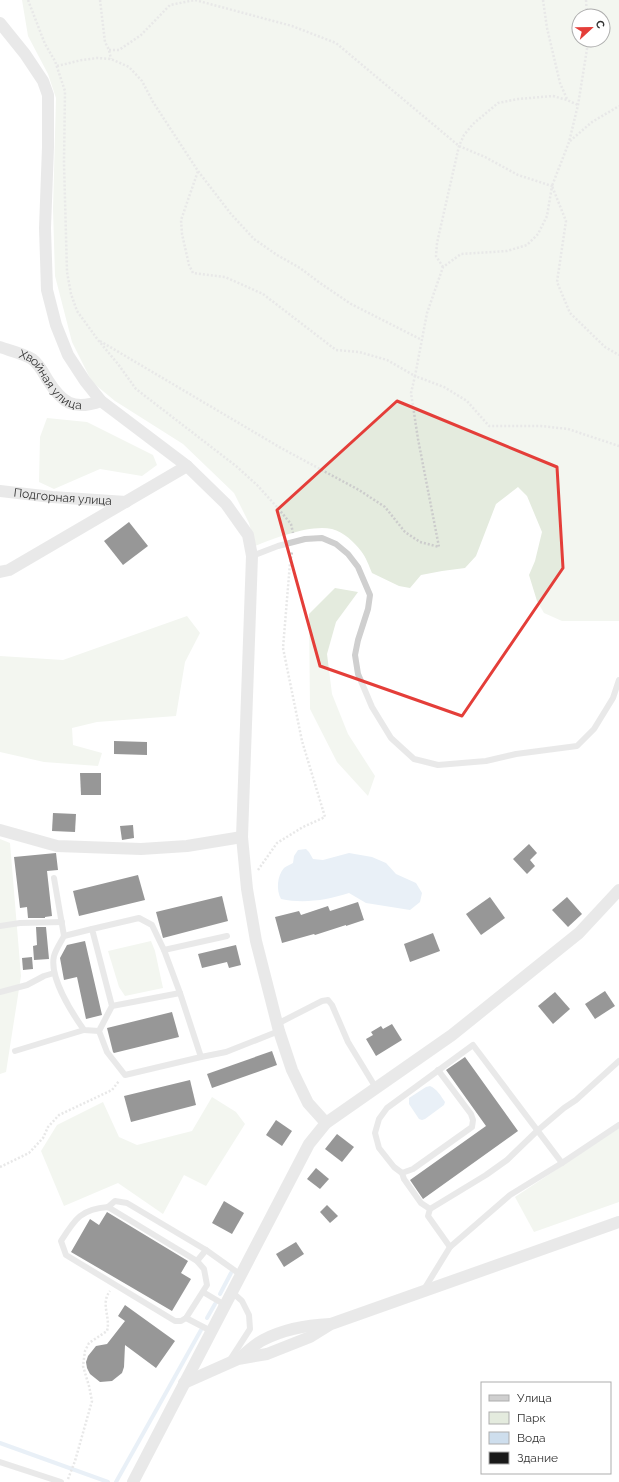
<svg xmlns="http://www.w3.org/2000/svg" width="619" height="1482" viewBox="0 0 619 1482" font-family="Raleway,sans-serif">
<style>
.green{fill:#e4ebde;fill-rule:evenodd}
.water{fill:#cedeed}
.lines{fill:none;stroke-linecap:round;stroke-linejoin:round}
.stream{stroke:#cedeed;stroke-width:4}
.building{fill:#191919}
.path{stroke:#ccc;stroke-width:2.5;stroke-dasharray:2 2;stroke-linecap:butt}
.lane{stroke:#cfcfcf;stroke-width:6}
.street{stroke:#cfcfcf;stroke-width:12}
.marked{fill:none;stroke:#e43e39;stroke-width:3;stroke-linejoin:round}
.labels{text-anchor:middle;stroke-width:4;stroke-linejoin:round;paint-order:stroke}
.street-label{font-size:12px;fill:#323232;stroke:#fff}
</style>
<rect width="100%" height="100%" fill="#fff"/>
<g class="green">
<path d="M 22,0 L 619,0 L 619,621 L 562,621 L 544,613 L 537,601 L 529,575 L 535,561 L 542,532 L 527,496 L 518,487 L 496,504 L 476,556 L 465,568 L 442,571 L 421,575 L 410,588 L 399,586 L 372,573 C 369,566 366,557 361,551 C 354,542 344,532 332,529 C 311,524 275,538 255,546 L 249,523 L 234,493 L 183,444 L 115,401 L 92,382 L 72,342 L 55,276 L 53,209 L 56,98 L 48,74 L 28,36 ZM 579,16 L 603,16 L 603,40 L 579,40 Z"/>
<path d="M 47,418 L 87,422 L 153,455 L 157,465 L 142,476 L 100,469 L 54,489 L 39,482 L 40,437 Z"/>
<path d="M 335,588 L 358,592 L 336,622 L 327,654 L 332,694 L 348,734 L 375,776 L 368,796 L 337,762 L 310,709 L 309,614 Z"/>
<path d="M 187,616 L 200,633 L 185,662 L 176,716 L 97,722 L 72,728 L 73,745 L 102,753 L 98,766 L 44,762 L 0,752 L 0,656 L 63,660 Z"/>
<path d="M 0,839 L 10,843 L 21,976 L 6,1072 L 0,1074 Z"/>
<path d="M 151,941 L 155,951 L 163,988 L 125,996 L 119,987 L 108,951 Z"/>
<path d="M 212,1097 L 236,1112 L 245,1124 L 206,1186 L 184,1175 L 163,1214 L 118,1183 L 64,1206 L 41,1151 L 57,1125 L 103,1102 L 119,1137 L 137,1145 L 192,1131 Z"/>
<path d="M 619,1128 L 619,1202 L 534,1232 L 515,1197 Z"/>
</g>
<g class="water">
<path d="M 306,849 L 309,852 L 313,859 L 323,860 L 349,853 L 372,857 L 386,863 L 396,874 L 416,883 L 422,893 L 420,902 L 410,910 L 366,903 L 349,893 C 327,900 304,904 281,899 C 276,890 277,876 284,868 C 286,866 290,865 293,863 L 294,856 L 298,850 Z"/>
<path d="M 430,1086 C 437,1089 441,1096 445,1102 L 444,1105 L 425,1119 L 422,1120 L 419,1119 L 409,1104 L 409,1098 L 426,1087 Z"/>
</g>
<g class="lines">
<g class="stream">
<path d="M 220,1294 L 231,1273"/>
<path d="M 207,1318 L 215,1304"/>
<path d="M 0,1443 L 108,1482"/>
<path d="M 116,1482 L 201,1330"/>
</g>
</g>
<g class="building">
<path d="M 129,522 L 148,546 L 123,565 L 104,541 Z"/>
<path d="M 114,741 L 147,742 L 147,755 L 114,754 Z"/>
<path d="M 80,773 L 101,773 L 101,795 L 81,795 Z"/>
<path d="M 53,813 L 76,814 L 75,832 L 52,831 Z"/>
<path d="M 133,825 L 134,838 L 122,840 L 120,826 Z"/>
<path d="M 529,844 L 537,853 L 530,860 L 535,866 L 527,874 L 513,859 Z"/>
<path d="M 56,853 L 58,870 L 47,871 L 52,916 L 45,917 L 45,918 L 28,918 L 27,907 L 20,908 L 14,857 Z"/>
<path d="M 138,875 L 145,900 L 79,916 L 73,891 Z"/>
<path d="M 222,896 L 228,921 L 163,938 L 156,912 Z"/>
<path d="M 490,897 L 505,918 L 481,935 L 466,914 Z"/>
<path d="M 567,897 L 582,914 L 568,927 L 552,910 Z"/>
<path d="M 358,902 L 364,920 L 346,926 L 346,925 L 315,935 L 314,934 L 282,943 L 275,917 L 299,911 L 301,915 L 328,906 L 330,911 Z"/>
<path d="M 36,927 L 46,927 L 49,959 L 34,960 L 33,946 L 37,945 Z"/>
<path d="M 433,933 L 440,951 L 410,962 L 404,944 Z"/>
<path d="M 85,941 L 102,1015 L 86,1019 L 77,977 L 64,980 L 60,958 L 67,945 Z"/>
<path d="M 236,945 L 241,965 L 229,968 L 227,962 L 202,968 L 198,954 Z"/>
<path d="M 32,957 L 33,969 L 23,970 L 22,958 Z"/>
<path d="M 605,991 L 615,1006 L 595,1019 L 585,1004 Z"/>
<path d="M 555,992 L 570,1009 L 553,1024 L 538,1006 Z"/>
<path d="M 172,1012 L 179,1037 L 114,1053 L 113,1052 L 107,1028 Z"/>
<path d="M 392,1024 L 402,1040 L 376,1056 L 366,1039 L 373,1035 L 371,1032 L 381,1026 L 383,1029 Z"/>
<path d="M 272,1051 L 277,1065 L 212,1088 L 207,1074 Z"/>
<path d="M 465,1057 L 518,1131 L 423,1199 L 410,1180 L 486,1126 L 446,1070 Z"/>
<path d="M 190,1080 L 196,1105 L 131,1122 L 124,1096 Z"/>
<path d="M 276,1120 L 292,1131 L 282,1146 L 266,1135 Z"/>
<path d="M 337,1134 L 354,1147 L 342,1162 L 325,1149 Z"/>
<path d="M 316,1168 L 329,1179 L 320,1189 L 307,1179 Z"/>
<path d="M 224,1201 L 244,1213 L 232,1234 L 212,1223 Z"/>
<path d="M 327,1205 L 338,1216 L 330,1223 L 320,1212 Z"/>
<path d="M 107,1212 L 188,1261 L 181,1273 L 191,1279 L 172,1311 L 71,1252 L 90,1219 L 99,1225 Z"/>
<path d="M 296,1242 L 304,1254 L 284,1267 L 276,1254 Z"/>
<path d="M 125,1305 L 175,1341 L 156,1368 L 125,1345 L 124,1367 L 122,1373 L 112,1381 L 100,1382 L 90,1374 L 87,1368 L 86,1362 L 88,1356 L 96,1346 L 107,1344 L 125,1321 L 118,1316 Z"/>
</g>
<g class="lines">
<g class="path">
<path d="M 28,0 L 45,44 L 55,61 L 65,91 L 64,163 L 67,272 L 71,294 L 77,311 L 98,340 L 118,364 L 136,389 L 236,466 L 257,485 L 277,507 L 291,524 L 293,533"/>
<path d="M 100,0 L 105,42 L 109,50 L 111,59"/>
<path d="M 543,0 L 547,28 L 560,83 L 567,99"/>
<path d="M 586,0 L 587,16"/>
<path d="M 587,40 L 587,49 L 578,105 L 569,142 L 552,186 L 566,221 L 557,282 L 570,313 L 605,347 L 619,355"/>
<path d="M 109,50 L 119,50 L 141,35 L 170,5 L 195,0 L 292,26 L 336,43 L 459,146 L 485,157 L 518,175 L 552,186 L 547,216 L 538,234 L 527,245 L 507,251 L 461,254 L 443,267 L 427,313 L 415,376 L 444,387 L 467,401 L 489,426 L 541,426 L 568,429 L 619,446"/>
<path d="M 57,66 L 82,60 L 97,58 L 111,59 L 129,67 L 142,81 L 153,102 L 198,171 L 231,214 L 254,239 L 277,255 L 300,268 L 320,283 L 351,304 L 422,340"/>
<path d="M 570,141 L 592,122 L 619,106"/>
<path d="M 443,267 L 436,256 L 437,243 L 459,146 L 464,135 L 473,124 L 498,103 L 518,99 L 553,96 L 567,100 L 578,105"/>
<path d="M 100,341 L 281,448 L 359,490 L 385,507 L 405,532 L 420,542 L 439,547 L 418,439 L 411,393 L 415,376 L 387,360 L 359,352 L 336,350 L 263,294 L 225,277 L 193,273 L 189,265 L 182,234 L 181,220 L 198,171"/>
<path d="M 258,870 L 277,843 L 303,827 L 325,817 L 302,741 L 283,648 L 290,563 L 292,552"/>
<path d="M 0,1167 L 29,1153 L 43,1138 L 48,1127 L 59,1115 L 112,1090 L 119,1081"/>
<path d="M 68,1479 L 75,1461 L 92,1401 L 89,1386 L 83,1366 L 85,1351 L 89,1343 L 107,1331 C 111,1317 100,1304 110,1291"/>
</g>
<g class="lane">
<path d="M 252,556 L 278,546 L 305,539 L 322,538 L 336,544 L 348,554 L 358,567 L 370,595 L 368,609 L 358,640 L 355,655 L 358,674 L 372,707 L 391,738 L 414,759 L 438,765 L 486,761 L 516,754 L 577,746 L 594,729 L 613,698 L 619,680"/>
<path d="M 54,878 L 64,936"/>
<path d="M 0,926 L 20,923 L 62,922"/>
<path d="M 92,929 L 64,936 C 61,942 56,949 54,956 C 49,977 72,1013 84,1030 L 99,1031"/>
<path d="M 164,950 L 227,936"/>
<path d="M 0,992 L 27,985 L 44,976 L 54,973"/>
<path d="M 180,993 L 201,1057 L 226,1052 L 279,1031"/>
<path d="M 112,1006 L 180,993 L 164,950 L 152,925 L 139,918 L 92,929 L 112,1006 L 99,1031 L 107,1052 L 125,1075 L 201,1057"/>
<path d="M 277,1024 L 322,1001 L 328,1000 L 332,1005 L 348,1042 L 376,1088"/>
<path d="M 15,1051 L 84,1030"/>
<path d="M 402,1173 L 413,1169 L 472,1127 L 473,1120 L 471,1114 L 438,1070"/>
<path d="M 108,1207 L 197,1261 L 204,1269 L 207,1285 L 186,1318 L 181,1321 L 175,1321 L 66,1255 L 61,1241 C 75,1219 81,1209 108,1207 Z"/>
<path d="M 108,1207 L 115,1201 L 127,1203 L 206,1250 L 241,1275"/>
<path d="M 430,1209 L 421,1203 L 404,1179 L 402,1173 L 394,1167 L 379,1148 L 375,1133 L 379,1119 L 387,1108 L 473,1045 L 562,1163"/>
<path d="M 450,1247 L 428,1216 L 430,1209 L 486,1175 L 507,1160 L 537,1131 L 564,1108 L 576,1100 L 619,1061"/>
<path d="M 197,1261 L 206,1250"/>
<path d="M 423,1291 L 450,1247 L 510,1195 L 562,1163 L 619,1125"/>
<path d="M 203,1292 L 225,1305"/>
<path d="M 186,1318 L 211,1331"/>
<path d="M 230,1360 L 250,1329 L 249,1315 L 242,1301 L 232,1292"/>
<path d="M 0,1462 L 61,1482"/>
</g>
<g class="street">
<path d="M 0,23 L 25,54 L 43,81 L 48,95 L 48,147 L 45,228 L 47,290 L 56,325 L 68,355 L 85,381 L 101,401 L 187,466 L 226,504 L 248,535 L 252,556 L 242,837 L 247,889 L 256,941 L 279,1031 L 292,1070 L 308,1103 L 326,1123"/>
<path id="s1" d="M 0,347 C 8,350 27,355 32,359 C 39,364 43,372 47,379 C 62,403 73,411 101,401"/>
<path id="s2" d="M 0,491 L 52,497 L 126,502"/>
<path d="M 0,572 L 9,570 L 187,466"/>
<path d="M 0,830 L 57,846 L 141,849 L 187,846 L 242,837"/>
<path d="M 241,1357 C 248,1351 255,1344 263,1340 C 284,1329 308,1325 330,1324"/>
<path d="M 184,1383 L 238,1359 L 267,1354 L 310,1337 L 331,1324 L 619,1222"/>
<path d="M 133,1482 L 309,1144 L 326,1123 L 452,1035 L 579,933 L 619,890"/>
</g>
</g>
<path d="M0 0H619V1482H0ZM 397,401 L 557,467 L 563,568 L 462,716 L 320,666 L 277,510 Z" fill="#fff" fill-opacity=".55" fill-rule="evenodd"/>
<path class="marked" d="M 397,401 L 557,467 L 563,568 L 462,716 L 320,666 L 277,510 Z"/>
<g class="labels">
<g class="street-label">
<text dy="4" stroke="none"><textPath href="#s1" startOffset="63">Хвойная улица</textPath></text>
<text dy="4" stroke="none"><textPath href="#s2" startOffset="63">Подгорная улица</textPath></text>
</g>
</g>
<rect x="481" y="1382" width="130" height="92" fill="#ffffff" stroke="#adadad"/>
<rect x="489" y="1395" width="20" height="6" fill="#cfcfcf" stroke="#adadad"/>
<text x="517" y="1402" font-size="12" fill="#323232">Улица</text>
<rect x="489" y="1412" width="20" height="12" fill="#e4ebde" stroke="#adadad"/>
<text x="517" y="1422" font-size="12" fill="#323232">Парк</text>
<rect x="489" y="1432" width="20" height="12" fill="#cedeed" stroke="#adadad"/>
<text x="517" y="1442" font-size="12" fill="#323232">Вода</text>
<rect x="489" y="1452" width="20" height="12" fill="#191919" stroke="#adadad"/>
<text x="517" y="1462" font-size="12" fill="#323232">Здание</text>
<g transform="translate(591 28) rotate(68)"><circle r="19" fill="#ffffff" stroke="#adadad"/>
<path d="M0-3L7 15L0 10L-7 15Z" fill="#e43e39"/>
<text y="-6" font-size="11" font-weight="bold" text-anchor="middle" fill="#323232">С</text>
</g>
</svg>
